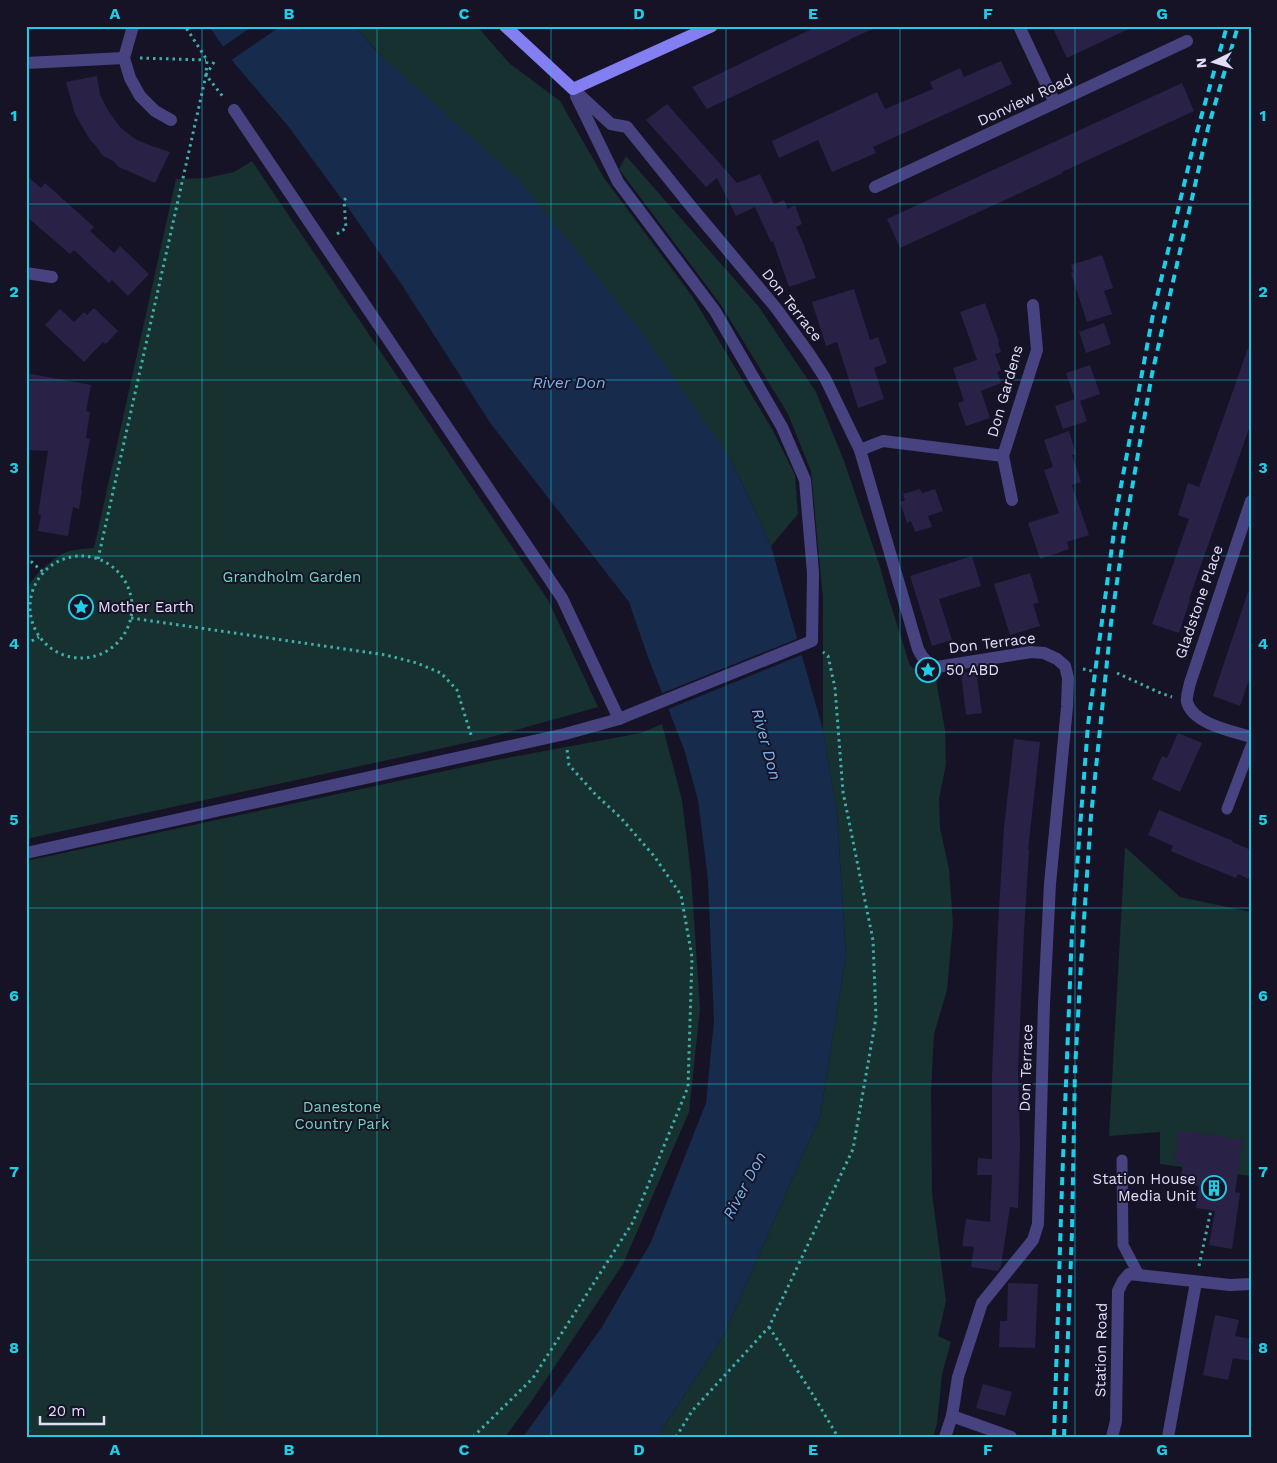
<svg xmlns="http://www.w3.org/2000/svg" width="1277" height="1463" viewBox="0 0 1277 1463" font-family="'Work Sans',sans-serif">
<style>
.green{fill:#173030}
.water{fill:#172b4c}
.pier{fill:#171327}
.building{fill:#292146}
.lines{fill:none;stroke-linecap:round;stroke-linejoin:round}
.path{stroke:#3eaeaa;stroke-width:3;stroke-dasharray:2.5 4;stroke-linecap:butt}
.lane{stroke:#474381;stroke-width:11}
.street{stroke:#474381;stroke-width:12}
.secondary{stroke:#837ef1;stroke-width:12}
.rail{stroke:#1ecee6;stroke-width:4;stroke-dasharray:8 6;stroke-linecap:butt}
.grid{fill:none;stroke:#1ecee6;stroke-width:1;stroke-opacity:0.55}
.labels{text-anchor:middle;stroke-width:4;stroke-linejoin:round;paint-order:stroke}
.street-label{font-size:15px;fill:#e1ddfb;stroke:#171327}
.park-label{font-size:15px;fill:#70d4bd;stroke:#171327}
.poi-label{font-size:15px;fill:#e1ddfb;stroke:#171327;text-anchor:start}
.water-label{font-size:16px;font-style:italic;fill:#76b5f0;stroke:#171327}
.neatline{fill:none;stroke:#1ecee6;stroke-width:2}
.grid-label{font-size:16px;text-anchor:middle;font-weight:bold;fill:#1ecee6}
</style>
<rect width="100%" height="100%" fill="#171327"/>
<g class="green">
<path d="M 355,26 L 477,26 L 509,63 L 560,101 L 604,178 L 692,296 L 772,429 L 795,475 L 798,514 L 771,546 L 731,459 Z"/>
<path d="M 626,156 L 759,307 L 816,392 L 844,461 L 880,567 L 888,596 L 910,666 L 936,680 L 945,730 L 946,764 L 939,799 L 940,828 L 949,869 L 953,923 L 947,990 L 934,1034 L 931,1091 L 932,1193 L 946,1301 L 938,1336 L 951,1342 L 942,1374 L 937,1424 L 933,1437 L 657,1437 L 724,1335 L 820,1116 L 846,956 L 837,813 L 823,730 L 823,599 L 811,471 L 788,414 L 721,305 L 619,169 Z"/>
<path d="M 252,161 L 548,600 L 598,707 L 484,739 L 26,839 L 26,628 L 28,627 C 26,620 25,598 26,592 C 30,578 51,560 64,553 C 73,549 84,549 94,548 L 176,179 L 206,178 L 234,172 Z"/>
<path d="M 662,724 L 682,800 L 691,874 L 700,1009 L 689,1112 L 623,1264 L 531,1402 L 505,1437 L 26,1437 L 26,861 L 496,760 L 641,733 Z"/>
<path d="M 1125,847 L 1180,897 L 1251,912 L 1251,1176 L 1160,1164 L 1160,1132 L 1109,1136 Z"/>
</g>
<path class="water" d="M 209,26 L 355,26 L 377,52 L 519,180 L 641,331 L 731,459 L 771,546 L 823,730 L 837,813 L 846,956 L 820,1116 L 724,1335 L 657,1437 L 523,1437 L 602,1327 L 651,1242 L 706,1103 L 714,1020 L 708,880 L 698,800 L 684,749 L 648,657 L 629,602 L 491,424 L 402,285 L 349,209 L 288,126 L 235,64 Z"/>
<g class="pier">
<path d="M 253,26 L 281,26 L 230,61 L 221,48 Z"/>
<path d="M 799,638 L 804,654 L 666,710 L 660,694 Z"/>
</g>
<g class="building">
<path d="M 818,26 L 880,26 L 850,39 L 850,40 L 707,109 L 692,87 Z"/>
<path d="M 1052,26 L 1135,26 L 1067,58 Z"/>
<path d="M 1001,61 L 1012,84 L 873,147 L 876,153 L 832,172 L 818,140 L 779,158 L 772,141 L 877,92 L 885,109 L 933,89 L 930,82 L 960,68 L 964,77 Z"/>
<path d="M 97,76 L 100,95 L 109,112 L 120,127 L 135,139 L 152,146 L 170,152 L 155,183 L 119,167 L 113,161 L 102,155 L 96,146 L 90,140 L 75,114 L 66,82 Z"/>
<path d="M 1182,83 L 1194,111 L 1062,172 L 1063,173 L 1020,193 L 900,248 L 887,219 Z"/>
<path d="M 667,104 L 737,183 L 760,174 L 774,204 L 784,200 L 788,209 L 795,205 L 802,224 L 796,227 L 802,240 L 816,278 L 789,287 L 773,241 L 771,242 L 755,207 L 736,216 L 717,178 L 706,187 L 646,120 Z"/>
<path d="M 26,175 L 41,188 L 45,183 L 65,201 L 94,227 L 90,231 L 114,253 L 120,246 L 149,274 L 128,296 L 112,280 L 109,283 L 74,250 L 70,254 L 26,216 Z"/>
<path d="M 1102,255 L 1113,288 L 1104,291 L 1112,314 L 1087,322 L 1071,273 L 1073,272 L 1071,265 Z"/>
<path d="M 854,289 L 870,340 L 878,337 L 887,363 L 874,368 L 884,399 L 858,408 L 837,342 L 826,346 L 812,302 Z"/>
<path d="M 985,303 L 999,342 L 998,343 L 1001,352 L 995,354 L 1001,370 L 997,372 L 1001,383 L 981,391 L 990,418 L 966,426 L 958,403 L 964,401 L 953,368 L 977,360 L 960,312 Z"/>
<path d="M 94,308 L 118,331 L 106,344 L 103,342 L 84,362 L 45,325 L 60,309 L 74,322 L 84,312 L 87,315 Z"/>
<path d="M 1104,323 L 1111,344 L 1086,353 L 1079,332 Z"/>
<path d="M 1248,348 L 1251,349 L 1251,423 L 1189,599 L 1190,600 L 1179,633 L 1152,624 L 1189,519 L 1178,515 L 1188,483 L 1199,487 Z"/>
<path d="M 1090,365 L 1100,394 L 1080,401 L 1087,421 L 1063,429 L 1055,406 L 1075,399 L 1066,373 Z"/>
<path d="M 26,373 L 91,385 L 86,411 L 90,412 L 86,438 L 90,439 L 81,489 L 82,490 L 79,509 L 73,507 L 68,536 L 38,531 L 41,515 L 38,514 L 48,451 L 26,450 Z"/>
<path d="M 1069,431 L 1076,454 L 1072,455 L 1081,482 L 1072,485 L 1089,535 L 1067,542 L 1069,549 L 1040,559 L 1028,523 L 1059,513 L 1044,470 L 1053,467 L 1044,440 Z"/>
<path d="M 920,489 L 922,493 L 935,489 L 943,511 L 928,516 L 932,527 L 915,532 L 911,521 L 907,523 L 900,502 L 905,500 L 903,494 Z"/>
<path d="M 972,556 L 981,586 L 939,599 L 952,640 L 932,646 L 910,576 Z"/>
<path d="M 1030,573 L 1039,603 L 1033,604 L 1040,626 L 1010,635 L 994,584 Z"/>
<path d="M 1248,592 L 1251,592 L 1251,674 L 1240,706 L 1213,696 Z"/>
<path d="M 976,671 L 982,713 L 966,715 L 961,673 Z"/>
<path d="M 1178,733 L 1202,743 L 1180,792 L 1152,779 L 1162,756 L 1167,758 Z"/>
<path d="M 1014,739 L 1040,742 L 1028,850 L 1029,850 L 1024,931 L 1018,1070 L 1020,1143 L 1018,1208 L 1010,1207 L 1001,1266 L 998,1271 L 971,1267 L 974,1247 L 962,1246 L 966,1219 L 990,1222 L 992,1175 L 977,1175 L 978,1158 L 992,1159 L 992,1075 L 998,926 L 1004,828 Z"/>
<path d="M 1159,810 L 1233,841 L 1232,842 L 1251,850 L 1251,880 L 1238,874 L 1236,878 L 1194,861 L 1171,851 L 1173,846 L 1148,835 Z"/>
<path d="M 1179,1130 L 1243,1140 L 1235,1192 L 1240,1193 L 1232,1249 L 1209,1245 L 1215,1211 L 1196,1208 L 1199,1186 L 1187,1184 L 1188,1177 L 1181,1176 L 1183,1164 L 1174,1163 Z"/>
<path d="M 1008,1283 L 1038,1284 L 1035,1348 L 999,1347 L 1000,1321 L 1007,1321 Z"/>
<path d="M 1215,1315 L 1239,1320 L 1235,1336 L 1251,1339 L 1251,1361 L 1233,1358 L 1228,1380 L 1203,1375 Z"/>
<path d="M 983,1384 L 1012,1392 L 1005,1416 L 976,1408 Z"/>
</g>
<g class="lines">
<g class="path">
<path d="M 140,58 L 206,60"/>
<path d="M 214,62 L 206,75 L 224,98"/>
<path d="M 337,234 L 346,228 L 344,200 L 349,196"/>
<circle cx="81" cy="607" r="51"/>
<path d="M 26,557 L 43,572"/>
<path d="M 98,559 L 206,75 L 207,60 L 185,26"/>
<path d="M 131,618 L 386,655 L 417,663 L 441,673 L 457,690 L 472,738"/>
<path d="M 26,644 L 39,637"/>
<path d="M 1083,669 L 1092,671"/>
<path d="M 1117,673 L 1158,692 L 1172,697"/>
<path d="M 1199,1266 L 1211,1210"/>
<path d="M 769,1327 L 810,1390 L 838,1437"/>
<path d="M 473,1437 L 533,1378 L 633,1222 L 688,1087 L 692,957 L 681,895 L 654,856 L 620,817 L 596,795 L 569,765 L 567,749"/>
<path d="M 676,1437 L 692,1411 L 769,1327 L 853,1149 L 876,1018 L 873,940 L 843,792 L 835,688 L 828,656 L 823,652"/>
</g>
<g class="lane">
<path d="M 1227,809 L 1251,746"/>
<path d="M 1122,1160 L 1123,1245 L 1139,1275"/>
</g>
<g class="street">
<path d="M 133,26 L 124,58 L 130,78 L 140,96 L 155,111 L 171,120"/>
<path d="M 1019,26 L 1055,103"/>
<path d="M 26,63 L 124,58"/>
<path d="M 573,89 L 611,124 L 627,127 L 689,204 L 776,308 L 808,352 L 825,378 L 860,450 L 918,649 C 922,658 927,664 937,667 L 1031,652 L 1044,653 L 1057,659 L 1065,666 L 1068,678 L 1067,707 L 1050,884 L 1044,1003 L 1038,1224 L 1033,1240 L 982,1303 L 958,1377 L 952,1416 L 945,1437"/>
<path d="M 234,110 L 562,598 L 619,719"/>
<path d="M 875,187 L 1187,41"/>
<path d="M 26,273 L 52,277"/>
<path d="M 860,450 L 883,441 L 1003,456 L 1037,350 L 1033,305"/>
<path d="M 1003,456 L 1012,500"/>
<path d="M 1251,501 L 1190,683 C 1189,688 1186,697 1187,702 C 1193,724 1232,731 1251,737"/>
<path d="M 26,853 L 565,734 L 619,719 L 636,712 L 812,641 L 813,573 L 805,480 L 782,427 L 715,311 L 618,182 L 576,96"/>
<path d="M 952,1416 L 1011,1437"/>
<path d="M 1112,1437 L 1116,1421 L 1118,1291 L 1123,1281 L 1129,1274 L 1230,1285 L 1251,1284"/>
<path d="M 1168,1437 L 1196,1282"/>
</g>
<path class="secondary" d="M 505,26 L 573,89 L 712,26"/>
<g class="rail">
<path d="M 1054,1437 L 1062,1185 L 1072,931 L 1088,725 L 1118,502 L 1154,309 L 1196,135 L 1227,26"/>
<path d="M 1064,1437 L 1072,1232 L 1075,1069 L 1081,964 L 1091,816 L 1111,623 L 1124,534 L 1152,374 L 1208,128 L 1238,26"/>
</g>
</g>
<path class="grid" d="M 202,26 L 202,1437M 377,26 L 377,1437M 551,26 L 551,1437M 726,26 L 726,1437M 900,26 L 900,1437M 1075,26 L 1075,1437M 26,204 L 1251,204M 26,380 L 1251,380M 26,556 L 1251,556M 26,732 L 1251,732M 26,908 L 1251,908M 26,1084 L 1251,1084M 26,1260 L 1251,1260"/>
<defs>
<symbol id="sight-ring" viewBox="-11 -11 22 22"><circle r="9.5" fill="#171327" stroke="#1ecee6" stroke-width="1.5"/><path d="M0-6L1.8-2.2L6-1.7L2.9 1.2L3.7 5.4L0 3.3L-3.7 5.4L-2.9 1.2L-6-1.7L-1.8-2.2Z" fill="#1ecee6"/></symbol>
<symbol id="building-ring" viewBox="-11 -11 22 22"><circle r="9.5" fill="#171327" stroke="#1ecee6" stroke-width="1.5"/><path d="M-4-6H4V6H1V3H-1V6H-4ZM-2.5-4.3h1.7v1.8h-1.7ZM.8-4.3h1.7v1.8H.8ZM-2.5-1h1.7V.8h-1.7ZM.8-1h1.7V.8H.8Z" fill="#1ecee6"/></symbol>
</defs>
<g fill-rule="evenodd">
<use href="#sight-ring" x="67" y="593" width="28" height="28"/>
<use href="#sight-ring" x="914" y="656" width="28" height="28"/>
<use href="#building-ring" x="1200" y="1174" width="28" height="28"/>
</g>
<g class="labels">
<g class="street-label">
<text transform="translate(1025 100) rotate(-25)" y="5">Donview Road</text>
<text transform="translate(792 305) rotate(52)" y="5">Don Terrace</text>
<text transform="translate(1005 391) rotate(-74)" y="5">Don Gardens</text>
<text transform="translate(1199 602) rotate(-71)" y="5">Gladstone Place</text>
<text transform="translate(992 643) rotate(-7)" y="5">Don Terrace</text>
<text transform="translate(1026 1068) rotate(-88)" y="5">Don Terrace</text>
<text transform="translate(1101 1350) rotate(-89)" y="5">Station Road</text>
</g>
<g class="park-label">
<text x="292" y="582">Grandholm Garden</text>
<text x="342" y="1112">Danestone<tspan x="342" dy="17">Country Park</tspan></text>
</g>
<g class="poi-label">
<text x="98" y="612">Mother Earth</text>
<text x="946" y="675">50 ABD</text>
<text x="1196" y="1184" text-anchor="end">Station House<tspan x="1196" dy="17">Media Unit</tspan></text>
</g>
<g class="water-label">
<text x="569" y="388">River Don</text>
<text transform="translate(767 744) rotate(75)" y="6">River Don</text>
<text transform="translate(744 1185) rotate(-62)" y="6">River Don</text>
</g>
</g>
<rect width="1277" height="1463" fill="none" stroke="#171327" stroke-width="55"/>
<g transform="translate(1214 62) rotate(265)" stroke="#171327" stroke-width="4" paint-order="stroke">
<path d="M0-4L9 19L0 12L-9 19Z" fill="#e1ddfb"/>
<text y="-8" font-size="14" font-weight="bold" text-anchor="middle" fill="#e1ddfb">N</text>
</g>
<path d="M40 1416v8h64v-8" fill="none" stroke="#e1ddfb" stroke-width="2.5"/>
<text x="48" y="1416" font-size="15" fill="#e1ddfb" stroke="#171327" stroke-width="4" paint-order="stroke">20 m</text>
<rect x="28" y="28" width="1222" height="1408" class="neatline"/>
<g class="grid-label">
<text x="115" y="19">A</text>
<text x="289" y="19">B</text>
<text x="464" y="19">C</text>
<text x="639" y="19">D</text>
<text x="813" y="19">E</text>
<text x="988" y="19">F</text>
<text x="1162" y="19">G</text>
<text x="14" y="121">1</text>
<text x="1263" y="121">1</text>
<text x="14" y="297">2</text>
<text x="1263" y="297">2</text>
<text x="14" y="473">3</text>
<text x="1263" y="473">3</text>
<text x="14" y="649">4</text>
<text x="1263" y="649">4</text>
<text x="14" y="825">5</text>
<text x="1263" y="825">5</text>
<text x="14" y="1001">6</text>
<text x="1263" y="1001">6</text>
<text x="14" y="1177">7</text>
<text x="1263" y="1177">7</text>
<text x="14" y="1353">8</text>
<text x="1263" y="1353">8</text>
<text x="115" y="1455">A</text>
<text x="289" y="1455">B</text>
<text x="464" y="1455">C</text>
<text x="639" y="1455">D</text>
<text x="813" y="1455">E</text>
<text x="988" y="1455">F</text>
<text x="1162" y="1455">G</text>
</g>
</svg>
